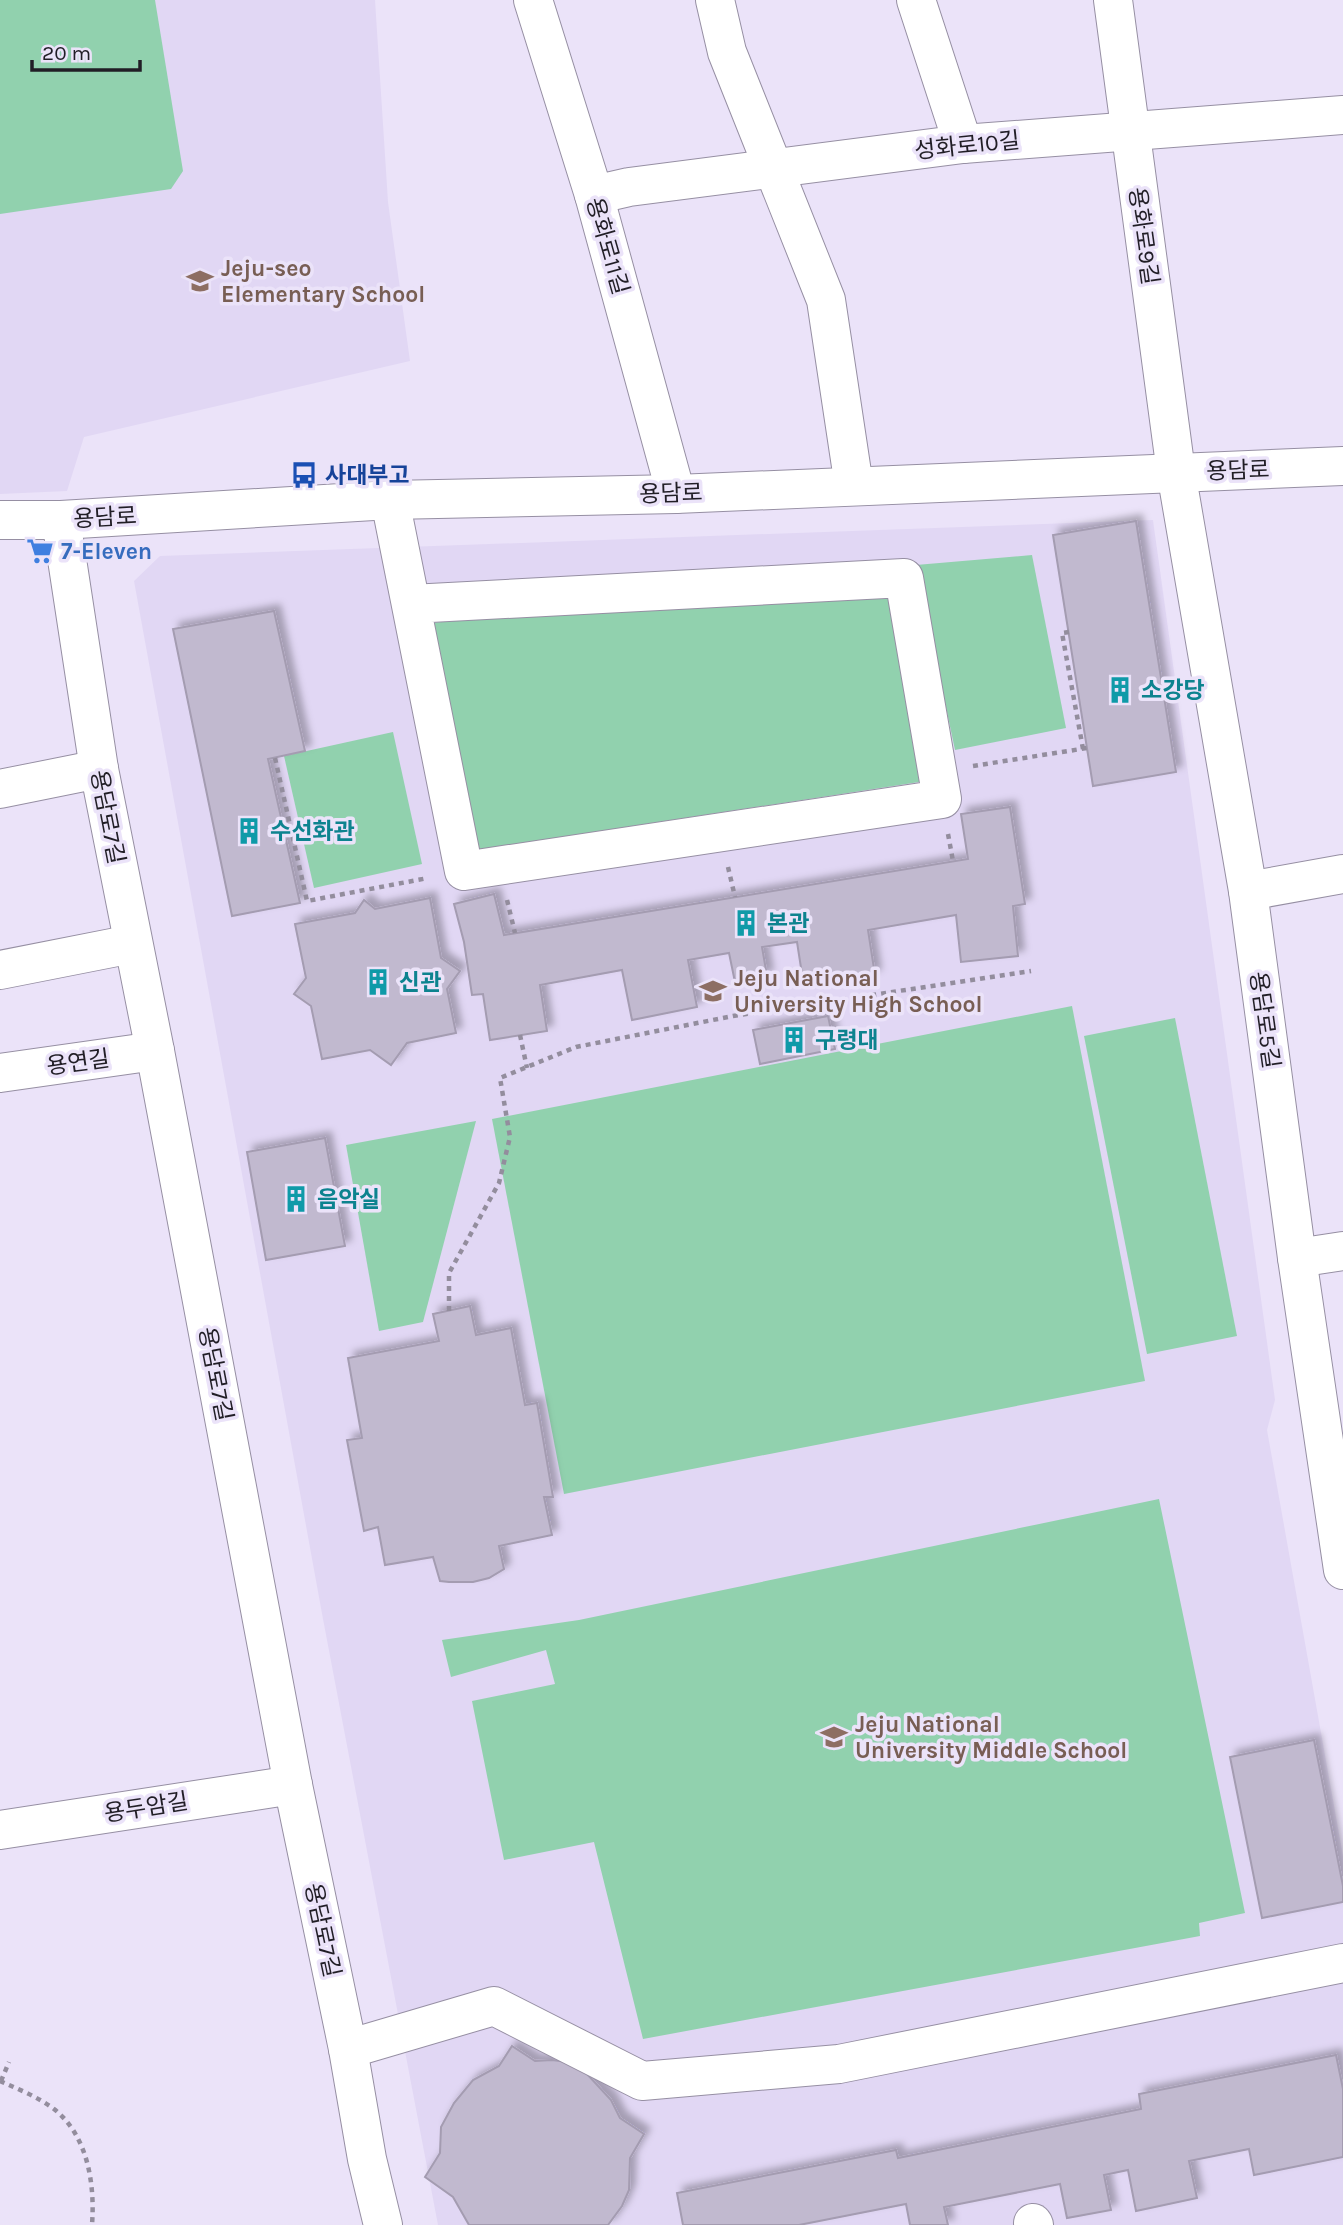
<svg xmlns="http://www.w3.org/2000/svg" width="1343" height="2225" viewBox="0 0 1343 2225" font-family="Karla,'Noto Sans KR',sans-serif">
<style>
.built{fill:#e1d7f4}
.green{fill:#91d1ae}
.building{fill:#c1b9cf;stroke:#a49cb1;stroke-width:2;filter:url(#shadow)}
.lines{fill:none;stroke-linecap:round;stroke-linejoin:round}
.minor-casing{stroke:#968fa3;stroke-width:40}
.path{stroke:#938d9d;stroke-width:4.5;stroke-dasharray:5 5;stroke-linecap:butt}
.minor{stroke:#fff;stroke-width:38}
.labels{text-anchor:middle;stroke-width:7;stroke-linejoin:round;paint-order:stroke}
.street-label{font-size:23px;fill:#211e26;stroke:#ebe3f9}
.education-label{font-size:23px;font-weight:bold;fill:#785e54;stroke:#ebe3f9;text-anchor:start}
.transit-label{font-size:23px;font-weight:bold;fill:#164399;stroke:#ebe3f9;text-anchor:start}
.shop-label{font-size:23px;font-weight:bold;fill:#366cbe;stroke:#ebe3f9;text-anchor:start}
.culture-label{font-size:23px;font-weight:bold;fill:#0d838f;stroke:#ebe3f9;text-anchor:start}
</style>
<defs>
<filter id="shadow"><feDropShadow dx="6" dy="-6" stdDeviation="3.5" flood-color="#0004"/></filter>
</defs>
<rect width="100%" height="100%" fill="#ebe3f9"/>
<g class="built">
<path d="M 0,0 L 375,0 L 388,202 L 410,361 L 84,437 L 67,491 L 0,494 Z"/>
<path d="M 1153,520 L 1275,1400 L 1267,1430 L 1343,1856 L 1343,2225 L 438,2225 L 323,1619 L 134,581 L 160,556 Z"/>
</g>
<g class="green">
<path d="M 0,0 L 155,0 L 183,171 L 171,189 L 0,214 Z"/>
<path d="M 1032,555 L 1066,728 L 955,750 L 916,565 Z"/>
<path d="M 895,586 L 932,780 L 477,850 L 429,623 Z"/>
<path d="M 393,732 L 422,864 L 314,888 L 284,756 Z"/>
<path d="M 1072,1006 L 1145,1381 L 564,1494 L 492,1119 Z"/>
<path d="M 1175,1018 L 1237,1336 L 1147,1354 L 1084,1036 Z"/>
<path d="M 476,1121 L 423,1322 L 379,1331 L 346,1145 Z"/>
<path d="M 1159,1499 L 1245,1913 L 1199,1923 L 1200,1936 L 643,2039 L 594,1842 L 504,1860 L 472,1701 L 555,1684 L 546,1650 L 451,1677 L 442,1640 L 579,1620 Z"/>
</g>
<g class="building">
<path d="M 1136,521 L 1176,772 L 1093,786 L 1053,535 Z"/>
<path d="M 274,611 L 305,751 L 268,759 L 300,903 L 232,916 L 173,629 Z"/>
<path d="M 1010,807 L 1025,904 L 1013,906 L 1018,956 L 961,962 L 956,915 L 868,930 L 875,975 L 804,987 L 797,942 L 762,947 L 767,976 L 735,982 L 729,953 L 688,960 L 697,1007 L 632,1020 L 622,970 L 540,985 L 547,1031 L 490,1040 L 483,994 L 472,995 L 464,942 L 454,904 L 494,894 L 504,935 L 968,859 L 961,814 Z"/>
<path d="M 430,898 L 441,958 L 460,971 L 447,989 L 456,1033 L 407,1043 L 391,1065 L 370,1050 L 322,1059 L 311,1006 L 294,994 L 306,978 L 295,924 L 355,913 L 364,900 L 375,909 Z"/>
<path d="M 828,1016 L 835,1049 L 760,1064 L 753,1030 Z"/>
<path d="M 325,1138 L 345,1246 L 266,1260 L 247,1152 Z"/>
<path d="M 470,1306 L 476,1335 L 511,1328 L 525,1405 L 537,1403 L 553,1497 L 544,1497 L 552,1535 L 499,1546 L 504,1569 L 489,1578 L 473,1582 L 449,1582 L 440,1581 L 433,1557 L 385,1565 L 378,1527 L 364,1531 L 347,1440 L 362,1438 L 348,1358 L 439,1341 L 433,1314 Z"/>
<path d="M 1314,1740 L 1343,1886 L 1343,1902 L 1262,1918 L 1230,1757 Z"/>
<path d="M 512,2046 L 535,2061 L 552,2060 L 568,2062 L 587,2074 L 611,2100 L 620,2118 L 644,2134 L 630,2158 L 629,2190 L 622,2206 L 608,2225 L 469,2225 L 453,2197 L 425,2177 L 440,2153 L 441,2127 L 454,2103 L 473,2080 L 499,2066 Z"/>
<path d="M 1336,2055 L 1343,2089 L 1343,2157 L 1254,2175 L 1249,2149 L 1189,2161 L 1197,2198 L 1136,2211 L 1128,2170 L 1104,2175 L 1111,2210 L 1067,2218 L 1060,2184 L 944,2207 L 948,2225 L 910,2225 L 906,2204 L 799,2225 L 683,2225 L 677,2193 L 896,2150 L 898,2158 L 1141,2109 L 1139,2094 Z"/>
</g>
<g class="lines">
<defs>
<g id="minor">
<path d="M 533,0 L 594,195 L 676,494"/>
<path d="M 715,0 L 727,52 L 826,300 L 854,486"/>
<path d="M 916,0 L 963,144"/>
<path d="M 1113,0 L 1176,472 L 1248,891 L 1297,1258 L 1343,1570"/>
<path d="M 594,195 L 629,187 L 963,144 L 1343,115"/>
<path d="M 390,500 L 464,871 L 942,799 L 904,578 L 411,604"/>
<path d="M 0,520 L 61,520 L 390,500 L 676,494 L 1343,466"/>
<path d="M 61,520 L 99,769 L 155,1051 L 293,1785 L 348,2049 L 367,2159 L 383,2225"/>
<path d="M 0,789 L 99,769"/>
<path d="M 1248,891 L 1343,874"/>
<path d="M 0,970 L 132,944"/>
<path d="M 0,1073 L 155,1051"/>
<path d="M 1297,1258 L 1343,1251"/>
<path d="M 0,1830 L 293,1785"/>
<path d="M 348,2049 L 494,2006 L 642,2081 L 839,2064 L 1343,1963"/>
<path d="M 1033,2223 L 1034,2225"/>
</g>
</defs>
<use href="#minor" class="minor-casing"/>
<g class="path">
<path d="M 1069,632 L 1062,633 L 1083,749"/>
<path d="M 275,758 L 307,901 L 428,878"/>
<path d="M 973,766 L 1087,748"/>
<path d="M 948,834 L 953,861"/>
<path d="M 728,867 L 735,897"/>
<path d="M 507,900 L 515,933"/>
<path d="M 754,978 L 761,1012"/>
<path d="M 520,1035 L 527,1068"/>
<path d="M 449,1311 L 449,1273 L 499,1183 L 510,1137 L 500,1078 L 576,1047 L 733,1016 L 1031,971"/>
<path d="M 0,2081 C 18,2089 38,2097 54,2109 C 88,2136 95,2184 92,2225"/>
<path d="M 1,2081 L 9,2062"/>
</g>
<use href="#minor" class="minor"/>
</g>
<defs>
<symbol id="school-bare" viewBox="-9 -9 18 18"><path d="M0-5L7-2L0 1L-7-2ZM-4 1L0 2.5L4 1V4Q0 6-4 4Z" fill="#8d6e63" stroke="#ebe3f9" stroke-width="2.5" paint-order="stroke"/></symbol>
<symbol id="bus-bare" viewBox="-9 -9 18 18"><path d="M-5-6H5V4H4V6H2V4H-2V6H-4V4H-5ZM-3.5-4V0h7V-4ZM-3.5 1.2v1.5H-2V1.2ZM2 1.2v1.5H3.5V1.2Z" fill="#1a4fb4" stroke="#ebe3f9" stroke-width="2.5" paint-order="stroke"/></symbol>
<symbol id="supermarket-bare" viewBox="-9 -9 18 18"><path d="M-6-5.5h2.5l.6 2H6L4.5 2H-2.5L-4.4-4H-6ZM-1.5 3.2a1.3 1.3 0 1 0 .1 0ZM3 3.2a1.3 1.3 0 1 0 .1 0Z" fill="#3f7fe0" stroke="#ebe3f9" stroke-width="2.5" paint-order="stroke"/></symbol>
<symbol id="building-bare" viewBox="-9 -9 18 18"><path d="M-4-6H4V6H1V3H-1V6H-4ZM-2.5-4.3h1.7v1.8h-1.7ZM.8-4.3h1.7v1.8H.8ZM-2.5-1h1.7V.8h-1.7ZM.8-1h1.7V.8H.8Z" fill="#0f9aa8" stroke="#ebe3f9" stroke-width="2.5" paint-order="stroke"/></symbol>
</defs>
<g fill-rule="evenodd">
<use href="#school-bare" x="181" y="262" width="38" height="38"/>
<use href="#bus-bare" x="285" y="456" width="38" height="38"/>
<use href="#supermarket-bare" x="21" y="532" width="38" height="38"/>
<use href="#building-bare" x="1101" y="671" width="38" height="38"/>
<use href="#building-bare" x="230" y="812" width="38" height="38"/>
<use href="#building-bare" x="727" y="904" width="38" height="38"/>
<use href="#building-bare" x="359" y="963" width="38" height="38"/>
<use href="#school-bare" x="694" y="972" width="38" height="38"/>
<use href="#building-bare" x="775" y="1021" width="38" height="38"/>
<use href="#building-bare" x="277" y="1180" width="38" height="38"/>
<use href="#school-bare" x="815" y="1718" width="38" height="38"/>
</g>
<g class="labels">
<g class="street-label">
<text transform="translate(967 145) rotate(-6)" y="8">성화로10길</text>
<text transform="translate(1144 236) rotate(82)" y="8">용화로9길</text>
<text transform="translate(608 246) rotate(74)" y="8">용화로11길</text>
<text transform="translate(1238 470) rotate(-2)" y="8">용담로</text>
<text transform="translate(671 493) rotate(-2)" y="8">용담로</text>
<text transform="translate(105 517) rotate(-3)" y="8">용담로</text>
<text transform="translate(108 817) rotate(79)" y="8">용담로7길</text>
<text transform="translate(1265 1020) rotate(82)" y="8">용담로5길</text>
<text transform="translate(78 1062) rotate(-8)" y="8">용연길</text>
<text transform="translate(216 1374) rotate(79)" y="8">용담로7길</text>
<text transform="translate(146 1807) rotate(-9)" y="8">용두암길</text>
<text transform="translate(323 1930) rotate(78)" y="8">용담로7길</text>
</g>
<g class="education-label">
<text x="221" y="276">Jeju-seo<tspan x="221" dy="26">Elementary School</tspan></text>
<text x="734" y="986">Jeju National<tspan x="734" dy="26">University High School</tspan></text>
<text x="855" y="1732">Jeju National<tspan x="855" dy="26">University Middle School</tspan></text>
</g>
<g class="transit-label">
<text x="325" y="483">사대부고</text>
</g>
<g class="shop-label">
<text x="61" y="559">7-Eleven</text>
</g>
<g class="culture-label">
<text x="1141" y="698">소강당</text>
<text x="270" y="839">수선화관</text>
<text x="767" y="931">본관</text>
<text x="399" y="990">신관</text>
<text x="815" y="1048">구령대</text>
<text x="317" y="1207">음악실</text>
</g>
</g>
<path d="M32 60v10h108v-10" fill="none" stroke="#211e26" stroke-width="3.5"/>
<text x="42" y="60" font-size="21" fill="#211e26" stroke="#ebe3f9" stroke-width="5" paint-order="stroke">20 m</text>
</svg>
